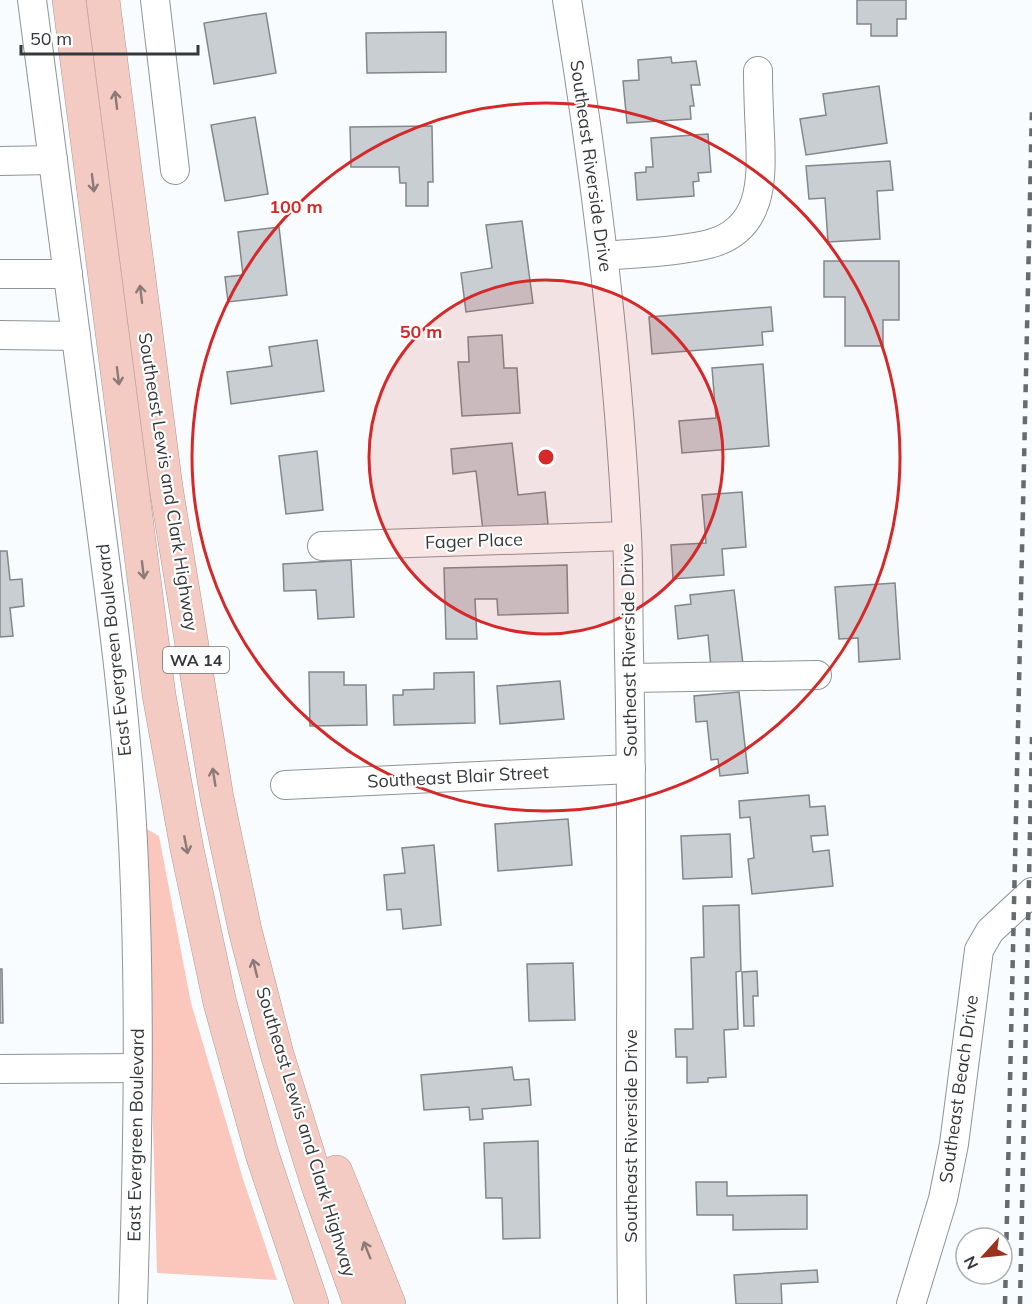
<svg xmlns="http://www.w3.org/2000/svg" width="1032" height="1304" viewBox="0 0 1032 1304" font-family="Mulish,sans-serif">
<style>
.green{fill:#fbc6bb}
.building{fill:#c9ced3;stroke:#82878c;stroke-width:1.5}
.lines{fill:none;stroke-linecap:round;stroke-linejoin:round}
.minor-casing{stroke:#8f9498;stroke-width:30}
.highway-casing{stroke:#b19892;stroke-width:34}
.minor{stroke:#fff;stroke-width:28}
.highway{stroke:#f4cbc2;stroke-width:33}
.rail{stroke:#686b6d;stroke-width:4.5;stroke-dasharray:8 8;stroke-linecap:butt}
.oneway{stroke:#8b7a77}
.ring{fill:none;stroke:#d62828;stroke-width:3}
.labels{text-anchor:middle;stroke-width:4.5;stroke-linejoin:round;paint-order:stroke}
.shield{fill:#fff;stroke:#727475;stroke-width:1.5}
.shield-label{font-size:16px;font-weight:bold;fill:#35383a}
.street-label{font-size:18px;fill:#35383a;stroke:#fff}
.centre{fill:#d62828;stroke:#fff;stroke-width:3}
.ring-label{font-size:18px;text-anchor:middle;font-weight:bold;fill:#d62828;stroke:#fff;stroke-width:4.5;stroke-linejoin:round;paint-order:stroke}
</style>
<rect width="100%" height="100%" fill="#f8fcfe"/>
<path class="green" d="M 145,828 L 159,836 L 191,1003 L 243,1179 L 277,1280 L 157,1273 Z"/>
<g class="building">
<path d="M 857,0 L 906,0 L 906,19 L 897,19 L 897,36 L 871,36 L 871,24 L 857,24 Z"/>
<path d="M 266,13 L 276,73 L 214,84 L 204,23 Z"/>
<path d="M 446,32 L 446,72 L 367,73 L 366,33 Z"/>
<path d="M 671,57 L 672,63 L 696,61 L 700,85 L 691,85 L 694,106 L 690,106 L 691,119 L 627,123 L 623,81 L 639,80 L 638,60 Z"/>
<path d="M 879,86 L 887,143 L 806,155 L 800,119 L 826,115 L 823,94 Z"/>
<path d="M 255,117 L 268,194 L 225,201 L 211,125 Z"/>
<path d="M 432,126 L 433,182 L 428,182 L 428,206 L 406,206 L 406,183 L 400,183 L 399,167 L 351,167 L 350,127 Z"/>
<path d="M 708,134 L 711,172 L 698,173 L 699,181 L 693,182 L 694,196 L 637,200 L 635,173 L 646,172 L 646,167 L 653,167 L 651,138 Z"/>
<path d="M 890,161 L 893,190 L 877,191 L 880,239 L 828,242 L 825,198 L 809,199 L 806,166 Z"/>
<path d="M 522,221 L 533,303 L 466,312 L 461,273 L 492,268 L 486,225 Z"/>
<path d="M 279,227 L 287,295 L 228,302 L 225,277 L 243,275 L 238,232 Z"/>
<path d="M 824,261 L 899,261 L 899,320 L 883,320 L 883,346 L 845,346 L 845,297 L 824,297 Z"/>
<path d="M 771,307 L 773,331 L 762,332 L 763,345 L 652,354 L 649,317 Z"/>
<path d="M 502,335 L 504,368 L 517,368 L 520,413 L 462,416 L 458,362 L 469,362 L 468,337 Z"/>
<path d="M 317,340 L 324,391 L 231,404 L 227,372 L 272,366 L 269,347 Z"/>
<path d="M 763,364 L 769,446 L 682,453 L 679,421 L 716,418 L 712,368 Z"/>
<path d="M 512,443 L 518,495 L 545,492 L 548,524 L 483,531 L 476,471 L 453,474 L 451,449 Z"/>
<path d="M 317,451 L 323,510 L 286,514 L 279,456 Z"/>
<path d="M 742,492 L 746,547 L 722,549 L 724,575 L 673,579 L 671,545 L 706,543 L 702,495 Z"/>
<path d="M 0,551 L 7,551 L 10,580 L 22,579 L 24,606 L 10,608 L 13,636 L 0,637 Z"/>
<path d="M 351,560 L 354,617 L 318,619 L 316,590 L 284,591 L 283,564 Z"/>
<path d="M 567,565 L 568,613 L 498,615 L 497,599 L 475,599 L 477,639 L 446,639 L 444,568 Z"/>
<path d="M 895,583 L 900,659 L 859,662 L 858,638 L 839,639 L 835,587 Z"/>
<path d="M 734,590 L 743,664 L 711,668 L 708,635 L 678,639 L 675,606 L 691,604 L 690,595 Z"/>
<path d="M 309,672 L 344,672 L 344,685 L 366,685 L 367,725 L 310,726 Z"/>
<path d="M 474,672 L 475,723 L 394,725 L 393,695 L 403,695 L 403,690 L 434,689 L 434,673 Z"/>
<path d="M 560,681 L 564,719 L 500,724 L 497,686 Z"/>
<path d="M 739,692 L 748,773 L 720,776 L 718,759 L 711,760 L 707,721 L 696,722 L 694,696 Z"/>
<path d="M 809,795 L 810,807 L 825,806 L 828,835 L 811,836 L 813,852 L 829,850 L 833,886 L 752,894 L 748,859 L 754,858 L 750,817 L 740,818 L 739,801 Z"/>
<path d="M 568,819 L 572,865 L 498,871 L 495,824 Z"/>
<path d="M 730,834 L 732,877 L 683,879 L 681,836 Z"/>
<path d="M 434,845 L 441,925 L 403,929 L 401,909 L 387,910 L 384,875 L 405,873 L 402,848 Z"/>
<path d="M 739,905 L 741,971 L 736,972 L 738,1029 L 724,1030 L 726,1077 L 708,1078 L 708,1082 L 687,1083 L 687,1057 L 676,1057 L 675,1029 L 693,1029 L 691,958 L 704,957 L 703,906 Z"/>
<path d="M 573,963 L 575,1020 L 529,1021 L 527,964 Z"/>
<path d="M 0,969 L 2,969 L 3,1023 L 0,1023 Z"/>
<path d="M 757,971 L 758,996 L 753,996 L 754,1026 L 744,1026 L 742,972 Z"/>
<path d="M 512,1067 L 514,1080 L 529,1079 L 531,1105 L 482,1109 L 483,1119 L 470,1120 L 469,1107 L 424,1110 L 421,1075 Z"/>
<path d="M 538,1141 L 540,1238 L 503,1239 L 502,1198 L 486,1198 L 484,1143 Z"/>
<path d="M 696,1182 L 727,1182 L 727,1196 L 807,1195 L 807,1229 L 733,1230 L 733,1215 L 697,1215 Z"/>
<path d="M 817,1270 L 818,1282 L 781,1284 L 782,1304 L 736,1304 L 734,1275 Z"/>
</g>
<g class="lines">
<defs>
<g id="minor">
<path d="M 32,0 C 51,148 71,296 90,444 C 106,570 125,697 132,824 C 141,983 138,1144 133,1304"/>
<path d="M 155,0 L 175,170"/>
<path d="M 567,0 C 596,177 618,356 627,535 C 629,575 628,614 629,653 C 634,870 629,1087 632,1304"/>
<path d="M 0,161 L 53,160"/>
<path d="M 604,256 C 637,253 677,252 709,244 C 763,230 762,180 760,135 C 759,114 758,92 758,71"/>
<path d="M 0,274 L 68,274"/>
<path d="M 0,335 L 76,336"/>
<path d="M 322,546 L 627,536"/>
<path d="M 630,678 L 817,675"/>
<path d="M 285,785 L 631,769"/>
<path d="M 0,1069 L 137,1068"/>
<path d="M 911,1304 L 943,1199 L 954,1144 L 979,950 L 990,931 L 1032,892"/>
</g>
<g id="highway">
<path d="M 69,0 L 159,695 L 187,849 L 220,1003 L 262,1154 L 312,1304"/>
<path d="M 103,0 L 166,487 L 217,798 L 245,930 L 277,1054 L 318,1186 L 360,1304"/>
<path d="M 336,1172 L 389,1304"/>
</g>
</defs>
<use href="#minor" class="minor-casing"/>
<use href="#highway" class="highway-casing"/>
<use href="#minor" class="minor"/>
<use href="#highway" class="highway"/>
<g class="rail">
<path d="M 1005,1304 L 1032,108"/>
<path d="M 1020,1304 L 1032,737"/>
</g>
</g>
<defs><path id="oneway-shaft" d="M-6 0H5M1.5-3L5.5 0L1.5 3" fill="none" stroke-width="1.6" stroke-linecap="round" stroke-linejoin="round" transform="scale(1.5)"/></defs>
<g class="oneway">
<use href="#oneway-shaft" transform="translate(116 100) rotate(-97)"/>
<use href="#oneway-shaft" transform="translate(93 183) rotate(83)"/>
<use href="#oneway-shaft" transform="translate(141 294) rotate(-97)"/>
<use href="#oneway-shaft" transform="translate(118 376) rotate(83)"/>
<use href="#oneway-shaft" transform="translate(143 570) rotate(83)"/>
<use href="#oneway-shaft" transform="translate(214 777) rotate(-99)"/>
<use href="#oneway-shaft" transform="translate(186 845) rotate(79)"/>
<use href="#oneway-shaft" transform="translate(255 968) rotate(-104)"/>
<use href="#oneway-shaft" transform="translate(367 1250) rotate(-112)"/>
</g>
<circle cx="546" cy="457" r="177" fill="#d62828" fill-opacity=".12"/>
<g class="ring">
<circle cx="546" cy="457" r="177"/>
<circle cx="546" cy="457" r="354"/>
</g>
<g class="labels">
<rect class="shield" x="163" y="647" width="66" height="26" rx="4.5"/>
<g class="shield-label">
<text x="196" y="666">WA 14</text>
</g>
<g class="street-label">
<text transform="translate(591 166) rotate(82)" y="6">Southeast Riverside Drive</text>
<text transform="translate(168 482) rotate(81)" y="6">Southeast Lewis and Clark Highway</text>
<text transform="translate(474 541) rotate(-2)" y="6">Fager Place</text>
<text transform="translate(114 650) rotate(-96)" y="6">East Evergreen Boulevard</text>
<text transform="translate(629 650) rotate(-91)" y="6">Southeast Riverside Drive</text>
<text transform="translate(458 777) rotate(-3)" y="6">Southeast Blair Street</text>
<text transform="translate(959 1089) rotate(-82)" y="6">Southeast Beach Drive</text>
<text transform="translate(306 1132) rotate(73)" y="6">Southeast Lewis and Clark Highway</text>
<text transform="translate(136 1135) rotate(-89)" y="6">East Evergreen Boulevard</text>
<text transform="translate(631 1136) rotate(-90)" y="6">Southeast Riverside Drive</text>
</g>
</g>
<circle cx="546" cy="457" r="9" class="centre"/>
<g class="ring-label">
<text x="296" y="213">100 m</text>
<text x="421" y="338">50 m</text>
</g>
<g transform="translate(984 1256) rotate(243)"><circle r="28" fill="#ffffff" stroke="#aeafb0" stroke-width="1.5"/>
<path d="M0-4.5L10 22L0 15L-10 22Z" fill="#9b321e"/>
<text y="-9" font-size="16" font-weight="bold" text-anchor="middle" fill="#35383a">N</text>
</g>
<path d="M21 45v9h177v-9" fill="none" stroke="#35383a" stroke-width="3"/>
<text x="30" y="45" font-size="18" fill="#35383a" stroke="#ffffff" stroke-width="4.5" paint-order="stroke">50 m</text>
</svg>
